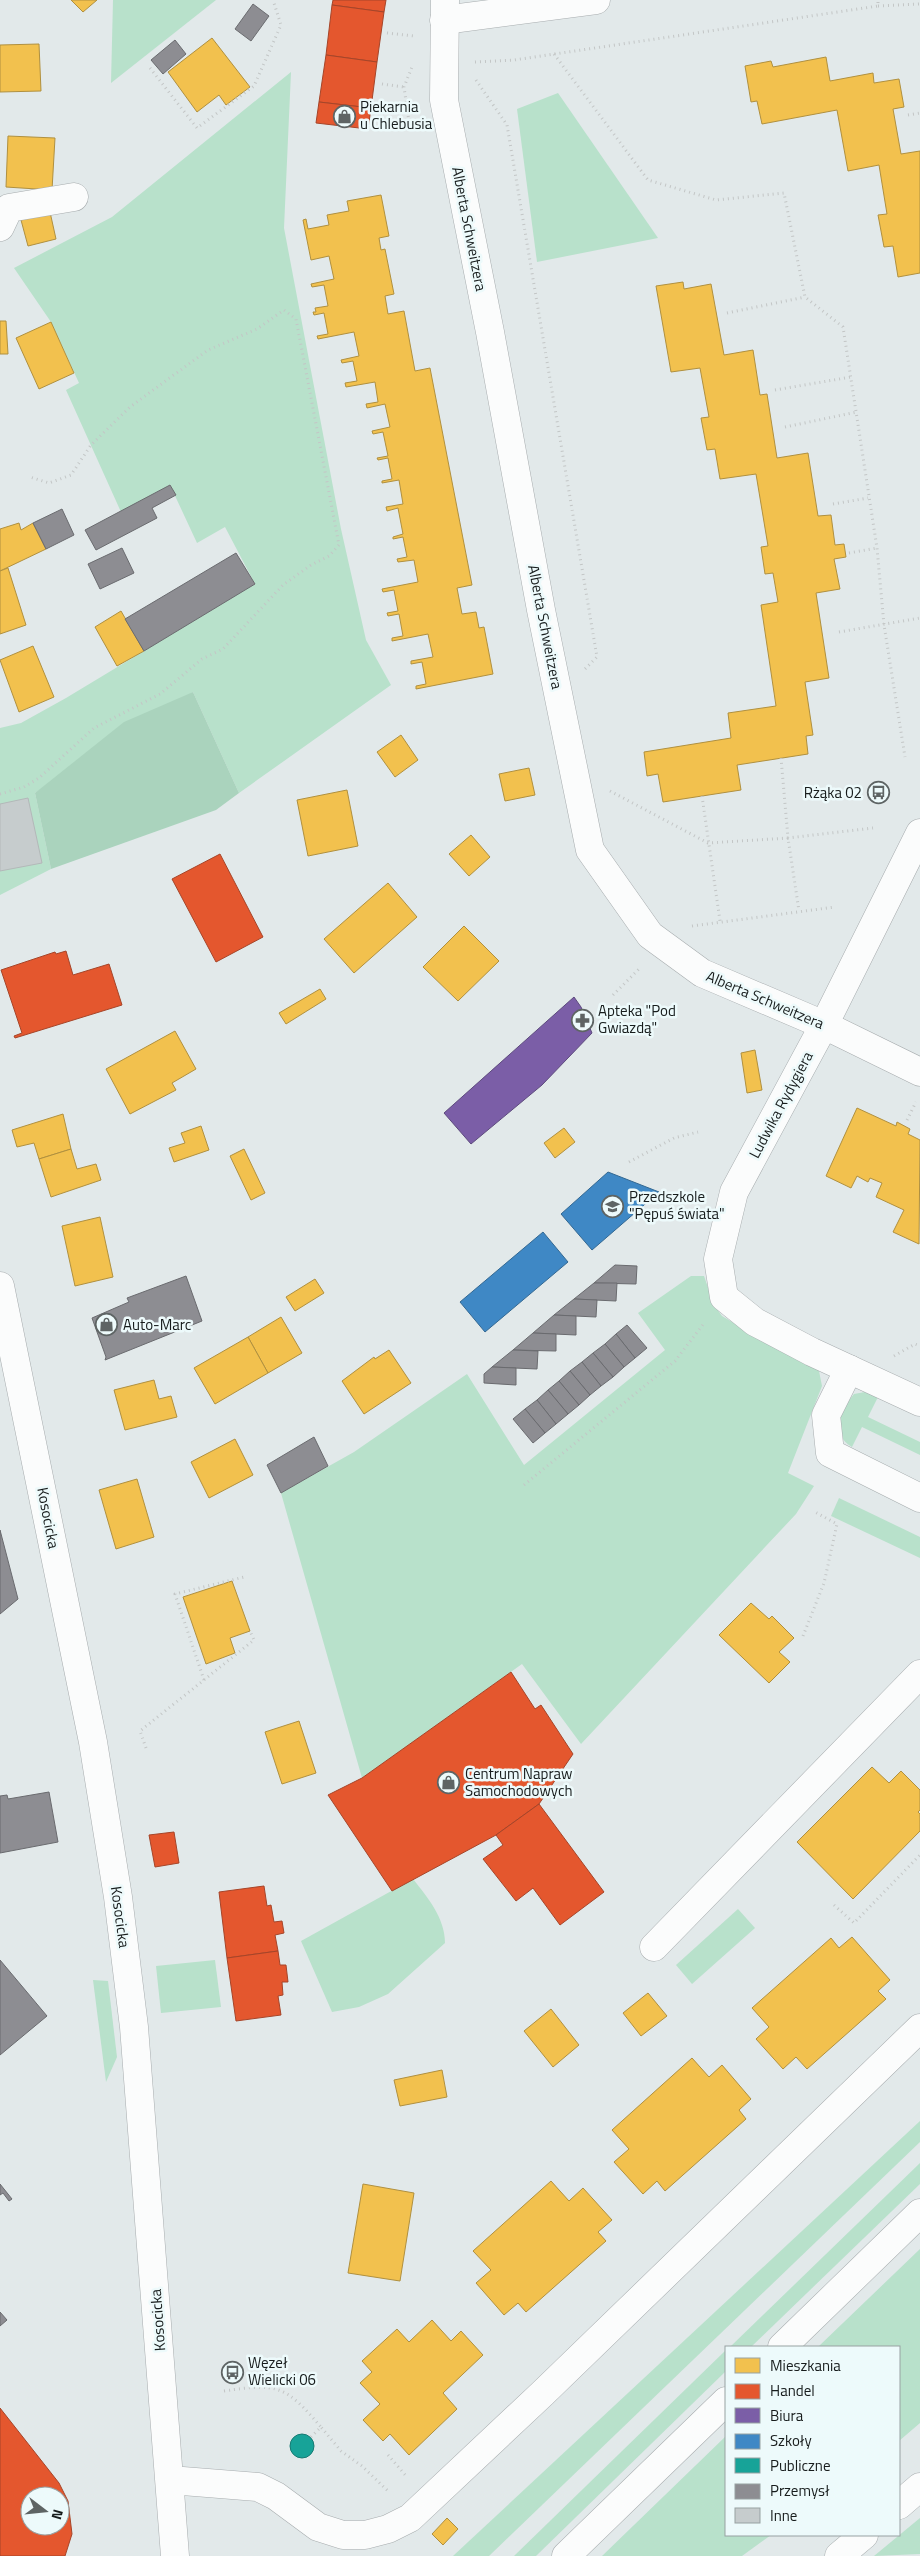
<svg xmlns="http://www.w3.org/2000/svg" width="920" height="2556" viewBox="0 0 920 2556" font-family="'Titillium Web',sans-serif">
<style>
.green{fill:#b8e1cb}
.forest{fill:#aad3bd}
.homes{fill:#f2c14e;stroke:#b0903f}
.shops{fill:#e4572e;stroke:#a64529;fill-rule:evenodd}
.offices{fill:#7b5ea7;stroke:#5d4a7d}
.schools{fill:#3f88c5;stroke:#336892}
.public{fill:#17a398;stroke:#177a73}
.industry{fill:#8d8d92;stroke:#6a6b6f}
.building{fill:#c6cccd;stroke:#b3b8b9}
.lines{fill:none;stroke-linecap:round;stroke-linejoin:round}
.minor-casing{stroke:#a7acae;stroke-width:29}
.major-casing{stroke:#a7acae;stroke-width:29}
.path{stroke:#c3c6c6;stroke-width:3;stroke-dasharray:1 4;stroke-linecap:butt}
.minor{stroke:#fbfcfc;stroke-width:28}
.major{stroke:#fbfcfc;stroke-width:28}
.labels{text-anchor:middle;stroke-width:5;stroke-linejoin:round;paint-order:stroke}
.poi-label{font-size:15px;fill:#171c1c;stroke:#edfafb;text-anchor:start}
.street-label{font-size:15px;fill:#171c1c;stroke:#edfafb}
</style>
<rect width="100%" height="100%" fill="#e2e9ea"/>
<g class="green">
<path d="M 113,0 L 216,0 L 111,83 Z"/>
<path d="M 291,72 L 284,228 L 341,529 L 366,640 L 391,685 L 239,793 L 193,692 L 35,793 L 51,869 L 0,895 L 0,728 L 21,723 L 66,698 L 255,584 L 225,527 L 197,543 L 170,485 L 121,512 L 66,390 L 79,383 L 51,322 L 14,268 L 112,217 Z"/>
<path d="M 558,93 L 658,238 L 537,262 L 517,109 Z"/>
<path d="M 691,1276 L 704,1276 L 714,1305 L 722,1316 L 761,1339 L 814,1365 L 819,1371 L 822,1386 L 788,1473 L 814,1486 L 796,1514 L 581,1744 L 522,1664 L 362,1778 L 281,1493 L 354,1452 L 467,1374 L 524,1465 L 665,1350 L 638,1313 Z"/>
<path d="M 865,1392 L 878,1397 L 868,1417 L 920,1442 L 920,1455 L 862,1427 L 852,1447 C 830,1434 841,1410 854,1394 Z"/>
<path d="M 839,1498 L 920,1537 L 920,1558 L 831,1516 Z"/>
<path d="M 413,1879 C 428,1898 445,1918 445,1943 L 388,1994 L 359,2007 L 332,2012 L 301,1941 Z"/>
<path d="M 738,1909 L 755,1928 L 692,1984 L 676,1965 Z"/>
<path d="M 215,1960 L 221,2007 L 161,2013 L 156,1966 Z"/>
<path d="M 93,1980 L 108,1981 L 117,2057 L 106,2082 Z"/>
<path d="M 920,2121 L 920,2142 L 489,2556 L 453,2556 Z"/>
<path d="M 920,2163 L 920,2184 L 751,2347 L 730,2347 Z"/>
<path d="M 920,2249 L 920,2423 L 899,2441 L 899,2347 L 818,2347 Z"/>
<path d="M 726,2350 L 726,2371 L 536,2556 L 514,2556 Z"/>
<path d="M 726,2436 L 726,2535 L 771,2535 L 742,2556 L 602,2556 Z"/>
<path d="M 920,2518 L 920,2554 L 874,2556 Z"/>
</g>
<path class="forest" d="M 193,692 L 239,793 L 216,810 L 51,869 L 35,793 L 124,722 Z"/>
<g class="homes">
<path d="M 71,0 L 97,0 L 83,12 Z"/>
<path d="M 212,38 L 250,87 L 226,105 L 219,95 L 197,112 L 168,72 Z"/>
<path d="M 39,44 L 41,91 L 0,92 L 0,45 Z"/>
<path d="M 826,57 L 830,81 L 873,73 L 874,83 L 899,79 L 904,107 L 893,109 L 901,154 L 920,151 L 920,273 L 898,277 L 893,246 L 884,247 L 878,215 L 887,214 L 879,165 L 848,171 L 837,110 L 762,124 L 757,101 L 751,102 L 745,66 L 771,61 L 773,67 Z"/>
<path d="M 8,136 L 55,138 L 52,190 L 6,187 Z"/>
<path d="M 381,195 L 389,236 L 379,238 L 381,250 L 385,249 L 394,294 L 385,296 L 388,314 L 404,311 L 415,371 L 430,368 L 472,585 L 457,588 L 462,614 L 476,612 L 479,628 L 484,627 L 493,674 L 416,689 L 416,686 L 426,684 L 422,662 L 411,664 L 411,661 L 433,657 L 428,634 L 392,641 L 392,638 L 403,636 L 399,614 L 388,616 L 387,613 L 398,611 L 394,590 L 383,592 L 382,589 L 418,582 L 414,560 L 398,562 L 397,559 L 407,557 L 403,537 L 393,539 L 393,537 L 403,534 L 398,508 L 387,511 L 386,507 L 403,504 L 399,480 L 382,483 L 382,481 L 392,479 L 388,458 L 378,460 L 377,458 L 388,456 L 383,432 L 373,434 L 372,431 L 390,427 L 385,404 L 367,408 L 366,404 L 378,402 L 375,382 L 346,387 L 345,383 L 357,381 L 353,361 L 342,363 L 341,360 L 359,356 L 354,332 L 318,339 L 317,336 L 328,334 L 324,313 L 314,315 L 313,312 L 316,312 L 315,308 L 328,306 L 324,285 L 312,287 L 311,284 L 334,279 L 329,256 L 311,260 L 303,220 L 306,219 L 308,229 L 329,225 L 327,215 L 349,211 L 347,201 Z"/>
<path d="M 50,212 L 56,239 L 28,246 L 21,220 Z"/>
<path d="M 683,282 L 684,289 L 711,284 L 724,355 L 753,350 L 760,395 L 767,394 L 777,458 L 808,453 L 818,516 L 831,515 L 835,545 L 844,544 L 846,557 L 834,559 L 840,589 L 816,593 L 829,678 L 805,682 L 813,735 L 806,736 L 808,754 L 737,765 L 741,790 L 663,802 L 658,774 L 647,776 L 644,752 L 731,738 L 728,713 L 776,706 L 761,605 L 778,602 L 773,573 L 765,574 L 761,547 L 768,546 L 756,474 L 720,479 L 715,449 L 707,450 L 701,418 L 709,417 L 700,368 L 671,372 L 656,286 Z"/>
<path d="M 0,321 L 6,321 L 8,354 L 0,354 Z"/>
<path d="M 51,322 L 74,373 L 39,389 L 16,338 Z"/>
<path d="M 19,523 L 21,530 L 33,523 L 46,549 L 0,571 L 0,529 Z"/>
<path d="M 8,568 L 26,625 L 0,634 L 0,571 Z"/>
<path d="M 121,611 L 144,651 L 117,666 L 95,627 Z"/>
<path d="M 33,646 L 54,697 L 19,712 L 0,660 Z"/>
<path d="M 401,735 L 418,760 L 395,777 L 377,752 Z"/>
<path d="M 529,768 L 535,795 L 505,801 L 499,774 Z"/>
<path d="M 347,790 L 358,846 L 308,856 L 297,800 Z"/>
<path d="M 471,835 L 490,857 L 469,876 L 449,854 Z"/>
<path d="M 388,883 L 417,917 L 354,973 L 324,939 Z"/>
<path d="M 464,926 L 499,961 L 458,1001 L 423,967 Z"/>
<path d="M 320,989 L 326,999 L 286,1024 L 279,1013 Z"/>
<path d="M 175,1031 L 196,1069 L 172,1083 L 176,1090 L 130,1114 L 106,1069 Z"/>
<path d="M 755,1050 L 762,1090 L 747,1093 L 741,1053 Z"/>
<path d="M 857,1108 L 896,1126 L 897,1122 L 910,1129 L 908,1134 L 920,1140 L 919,1244 L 893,1232 L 904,1210 L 876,1197 L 882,1183 L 870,1178 L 868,1182 L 857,1176 L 851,1188 L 826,1176 Z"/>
<path d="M 63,1114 L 71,1149 L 39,1159 L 34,1143 L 17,1147 L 12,1130 Z"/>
<path d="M 201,1126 L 209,1150 L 174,1162 L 169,1148 L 185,1143 L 181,1133 Z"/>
<path d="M 564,1128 L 575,1142 L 555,1158 L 544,1143 Z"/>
<path d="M 71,1149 L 77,1169 L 96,1164 L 101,1180 L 51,1197 L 39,1159 Z"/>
<path d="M 244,1149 L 265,1193 L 251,1200 L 230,1156 Z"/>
<path d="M 100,1217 L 113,1277 L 75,1286 L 62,1226 Z"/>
<path d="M 315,1279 L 324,1293 L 295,1311 L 286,1297 Z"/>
<path d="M 281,1317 L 302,1353 L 268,1373 L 248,1337 Z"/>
<path d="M 248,1337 L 268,1373 L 215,1404 L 194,1368 Z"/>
<path d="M 389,1350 L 411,1383 L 364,1414 L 342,1381 L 374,1357 L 375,1359 Z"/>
<path d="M 154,1380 L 159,1399 L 171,1396 L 177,1417 L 125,1430 L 114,1390 Z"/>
<path d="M 235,1439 L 253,1475 L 209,1498 L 191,1462 Z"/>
<path d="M 137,1479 L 154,1537 L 116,1549 L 99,1490 Z"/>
<path d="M 232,1581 L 250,1631 L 230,1638 L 235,1653 L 206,1664 L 183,1597 Z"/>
<path d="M 751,1603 L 769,1619 L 772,1616 L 794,1638 L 779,1652 L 790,1662 L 769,1683 L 719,1635 Z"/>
<path d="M 299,1721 L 316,1773 L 282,1784 L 265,1732 Z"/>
<path d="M 872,1767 L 889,1783 L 901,1771 L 920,1790 L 920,1810 L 918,1812 L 920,1814 L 920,1831 L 853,1899 L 797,1842 Z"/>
<path d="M 852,1937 L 890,1980 L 878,1991 L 886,1999 L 807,2069 L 796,2057 L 783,2069 L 756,2039 L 769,2027 L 752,2008 L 831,1938 L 839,1948 Z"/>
<path d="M 648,1993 L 667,2016 L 641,2036 L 623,2013 Z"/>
<path d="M 551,2009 L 579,2045 L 553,2067 L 524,2031 Z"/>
<path d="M 692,2058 L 709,2077 L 722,2065 L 751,2099 L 739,2110 L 746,2119 L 665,2191 L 657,2181 L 643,2194 L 614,2162 L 629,2149 L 612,2130 Z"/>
<path d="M 442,2070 L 447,2097 L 400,2106 L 394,2080 Z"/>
<path d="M 551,2181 L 569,2201 L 583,2188 L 612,2220 L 598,2232 L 606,2241 L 526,2312 L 518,2303 L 504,2315 L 476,2283 L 491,2270 L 473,2251 Z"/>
<path d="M 363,2184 L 414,2193 L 400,2281 L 348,2273 Z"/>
<path d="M 432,2320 L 451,2341 L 461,2331 L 483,2355 L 443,2393 L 457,2409 L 409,2455 L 390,2434 L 383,2441 L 363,2420 L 380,2404 L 360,2383 L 372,2372 L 362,2361 L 397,2329 L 409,2342 Z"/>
<path d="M 447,2518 L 458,2529 L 443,2545 L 432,2534 Z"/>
</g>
<g class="shops">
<path d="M 333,0 L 386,0 L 384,12 L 332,5 Z"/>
<path d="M 332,5 L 384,12 L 377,62 L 326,55 Z"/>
<path d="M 326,55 L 377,62 L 371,108 L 319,102 Z"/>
<path d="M 319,102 L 371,108 L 368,129 L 316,123 Z"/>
<path d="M 220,854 L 263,937 L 216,962 L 172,879 Z"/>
<path d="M 66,951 L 73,975 L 109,964 L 122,1005 L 15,1038 L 14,1036 L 22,1033 L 1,970 L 55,952 L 56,954 Z"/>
<path d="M 511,1672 L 535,1709 L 541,1705 L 573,1754 L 539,1804 L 496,1835 L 392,1891 L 328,1795 L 362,1778 Z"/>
<path d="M 539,1804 L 604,1892 L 560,1925 L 533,1888 L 516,1901 L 483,1859 L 503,1845 L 496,1835 Z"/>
<path d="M 174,1832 L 179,1863 L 155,1867 L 149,1835 Z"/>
<path d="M 264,1886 L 267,1906 L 271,1905 L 274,1922 L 282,1921 L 284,1933 L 275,1935 L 278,1951 L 227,1958 L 219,1892 Z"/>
<path d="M 278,1951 L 280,1965 L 286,1965 L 288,1982 L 282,1982 L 283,1995 L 278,1996 L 281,2015 L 236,2021 L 227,1958 Z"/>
<path d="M 0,2408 L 59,2483 L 68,2501 L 72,2534 L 65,2556 L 0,2556 ZM 30,2496 L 60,2496 L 60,2526 L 30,2526 Z"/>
</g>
<path class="offices" d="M 574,997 L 581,1007 L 592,1033 L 542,1085 L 471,1144 L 444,1113 Z"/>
<g class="schools">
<path d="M 608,1172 L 659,1192 L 592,1250 L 561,1214 Z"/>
<path d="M 543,1232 L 568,1262 L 485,1332 L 460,1302 Z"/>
</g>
<circle class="public" cx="302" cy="2446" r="12"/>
<g class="industry">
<path d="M 253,4 L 269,16 L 251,41 L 235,29 Z"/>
<path d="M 175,40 L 186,54 L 163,74 L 151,60 Z"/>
<path d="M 170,485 L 176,495 L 152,508 L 157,518 L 96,550 L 85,530 Z"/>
<path d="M 62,509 L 74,535 L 46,549 L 33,523 Z"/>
<path d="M 122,548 L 134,573 L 100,589 L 88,564 Z"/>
<path d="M 236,553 L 255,584 L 144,651 L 125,619 Z"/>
<path d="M 615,1265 L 637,1266 L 636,1284 L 594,1283 Z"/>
<path d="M 186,1276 L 202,1321 L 105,1360 L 106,1357 L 92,1318 L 129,1302 L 127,1298 Z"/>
<path d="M 594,1283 L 617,1283 L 616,1301 L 574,1299 Z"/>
<path d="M 574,1299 L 597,1300 L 596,1317 L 554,1315 Z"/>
<path d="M 554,1315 L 576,1316 L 576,1335 L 533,1333 Z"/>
<path d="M 627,1325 L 647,1348 L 635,1358 L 616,1334 Z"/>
<path d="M 533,1333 L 556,1334 L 556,1351 L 513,1350 Z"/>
<path d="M 616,1334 L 635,1358 L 624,1367 L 605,1344 Z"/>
<path d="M 605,1344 L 624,1367 L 613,1377 L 593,1353 Z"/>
<path d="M 513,1350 L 538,1351 L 537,1369 L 492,1367 Z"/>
<path d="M 593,1353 L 613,1377 L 601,1386 L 582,1362 Z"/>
<path d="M 582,1362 L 601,1386 L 590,1395 L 570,1371 Z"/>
<path d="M 492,1367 L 516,1368 L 516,1385 L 484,1383 L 484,1374 Z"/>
<path d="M 570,1371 L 590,1395 L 579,1405 L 559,1381 Z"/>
<path d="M 559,1381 L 579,1405 L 568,1414 L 548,1390 Z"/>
<path d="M 548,1390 L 568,1414 L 556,1424 L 537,1400 Z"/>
<path d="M 537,1400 L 556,1424 L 545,1433 L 525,1409 Z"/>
<path d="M 525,1409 L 545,1433 L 533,1443 L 513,1419 Z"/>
<path d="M 314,1437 L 328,1466 L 281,1493 L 267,1465 Z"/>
<path d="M 0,1530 L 18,1599 L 0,1614 Z"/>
<path d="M 49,1792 L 58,1842 L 0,1853 L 0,1796 L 7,1795 L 8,1799 Z"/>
<path d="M 0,1960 L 47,2016 L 0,2055 Z"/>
<path d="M 0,2184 L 12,2199 L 9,2201 L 3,2193 L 0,2195 Z"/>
<path d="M 0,2312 L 7,2320 L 0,2326 Z"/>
</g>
<path class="building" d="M 28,798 L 42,863 L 0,871 L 0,804 Z"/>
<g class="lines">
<defs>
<g id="minor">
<path d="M 445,0 L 444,100 L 490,332 L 541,610 L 590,850 L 650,935 L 702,973 L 824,1025 L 920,1072"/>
<path d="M 444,20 L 596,0"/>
<path d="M 0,227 L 9,208 L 74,197"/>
<path d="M 920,833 L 824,1025 L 734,1192 L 718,1259 L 724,1297 L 755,1322 L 812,1352 L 920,1402"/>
<path d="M 0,1286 L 93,1742 L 118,1897 L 134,2027 L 175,2556"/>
<path d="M 849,1369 L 826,1415 L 830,1453 L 920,1498"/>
<path d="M 654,1947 L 920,1674"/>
<path d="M 170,2480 L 258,2487 L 276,2496 L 318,2527 L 343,2535 L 365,2535 L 388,2529 L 410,2518 L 543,2393 L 920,2028"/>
</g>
<g id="major">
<path d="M 782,2347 L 920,2213"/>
<path d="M 899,2505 L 920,2487"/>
<path d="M 566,2556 L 726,2401"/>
<path d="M 839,2556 L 864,2535"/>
</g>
</defs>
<use href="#minor" class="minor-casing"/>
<use href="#major" class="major-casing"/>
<g class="path">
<path d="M 878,6 L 920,4"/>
<path d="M 387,33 L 414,36"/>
<path d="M 554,54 L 648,180 L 716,200 L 784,193 L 805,297 L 843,327 L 877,548 L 884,625 L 905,757"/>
<path d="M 475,62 L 514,60 L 878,6 L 878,0"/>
<path d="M 150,68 L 197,128 L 254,86 L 281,25 L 273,0"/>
<path d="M 476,80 L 507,125 L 597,657 L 585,669"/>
<path d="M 382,84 L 404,87"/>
<path d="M 908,115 L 920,113"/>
<path d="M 409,122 L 404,87 L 412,67"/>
<path d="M 727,313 L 805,297"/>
<path d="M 775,390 L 851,377"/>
<path d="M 785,427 L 857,412"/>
<path d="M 833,504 L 868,498"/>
<path d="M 849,553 L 877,548"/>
<path d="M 839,632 L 920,618"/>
<path d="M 781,758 L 788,838 L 873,828"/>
<path d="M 610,791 L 708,843 L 788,838 L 799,911"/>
<path d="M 0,794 L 24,787 L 39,778 L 94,728 L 160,694 L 202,659 L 223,649 L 283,585 L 311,565 L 329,556 L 339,545 L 296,319 L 284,310 L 257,329 L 208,350 L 130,407 L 91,445 L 71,475 L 49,483 L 30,477"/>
<path d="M 702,796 L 720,921"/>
<path d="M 692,926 L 835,907"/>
<path d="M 613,995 L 641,967"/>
<path d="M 907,1120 L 916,1102"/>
<path d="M 629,1162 L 674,1138 L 698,1132"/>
<path d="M 894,1356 L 915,1344 L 920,1346"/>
<path d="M 524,1485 L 675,1361 L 705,1322"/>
<path d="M 803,1636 L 824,1583 L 837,1524 L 815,1512"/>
<path d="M 204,1680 L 175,1594 L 244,1577"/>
<path d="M 146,1748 L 140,1731 L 254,1640 L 250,1631"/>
<path d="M 834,1905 L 854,1923 L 920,1855"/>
<path d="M 224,2391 C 278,2383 285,2385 321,2427"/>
<path d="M 311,2437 L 321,2427 L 341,2451 L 362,2466 L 389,2492"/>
<path d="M 388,2455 L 407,2477"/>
</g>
<use href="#minor" class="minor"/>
<use href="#major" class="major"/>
</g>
<defs>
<symbol id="shop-ring" viewBox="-11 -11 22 22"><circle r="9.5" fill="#edfafb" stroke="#5e6464" stroke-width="1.5"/><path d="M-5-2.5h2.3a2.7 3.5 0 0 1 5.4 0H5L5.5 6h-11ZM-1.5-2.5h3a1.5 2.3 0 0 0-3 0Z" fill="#5e6464"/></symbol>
<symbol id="bus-ring" viewBox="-11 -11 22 22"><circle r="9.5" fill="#edfafb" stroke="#5e6464" stroke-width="1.5"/><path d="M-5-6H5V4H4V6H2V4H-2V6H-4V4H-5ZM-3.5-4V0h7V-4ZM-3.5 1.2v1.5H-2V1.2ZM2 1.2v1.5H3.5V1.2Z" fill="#5e6464"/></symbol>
<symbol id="pharmacy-ring" viewBox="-11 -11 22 22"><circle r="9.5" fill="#edfafb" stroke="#5e6464" stroke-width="1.5"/><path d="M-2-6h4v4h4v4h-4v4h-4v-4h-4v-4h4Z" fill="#5e6464"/></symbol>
<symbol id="school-ring" viewBox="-11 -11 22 22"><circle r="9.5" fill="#edfafb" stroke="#5e6464" stroke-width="1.5"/><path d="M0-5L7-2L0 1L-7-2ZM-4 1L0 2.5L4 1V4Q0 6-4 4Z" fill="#5e6464"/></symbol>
</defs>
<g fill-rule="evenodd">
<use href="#shop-ring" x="332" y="104" width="25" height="25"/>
<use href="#bus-ring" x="866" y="780" width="25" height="25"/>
<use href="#pharmacy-ring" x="570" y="1008" width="25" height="25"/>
<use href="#school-ring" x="600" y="1194" width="25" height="25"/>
<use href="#shop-ring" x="94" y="1312" width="25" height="25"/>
<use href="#shop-ring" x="436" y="1770" width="25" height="25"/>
<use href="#bus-ring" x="220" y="2360" width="25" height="25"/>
</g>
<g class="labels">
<g class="poi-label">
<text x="360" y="112">Piekarnia<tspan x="360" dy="17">u Chlebusia</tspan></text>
<text x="862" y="798" text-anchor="end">Rżąka 02</text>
<text x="598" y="1016">Apteka "Pod<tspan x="598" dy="17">Gwiazdą"</tspan></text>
<text x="629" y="1202">Przedszkole<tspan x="629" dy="17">"Pępuś świata"</tspan></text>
<text x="123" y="1330">Auto-Marc</text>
<text x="465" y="1779">Centrum Napraw<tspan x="465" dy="17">Samochodowych</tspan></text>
<text x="248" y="2368">Węzeł<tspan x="248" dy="17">Wielicki 06</tspan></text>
</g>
<g class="street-label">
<text transform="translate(469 229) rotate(79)" y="5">Alberta Schweitzera</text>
<text transform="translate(545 627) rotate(79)" y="5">Alberta Schweitzera</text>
<text transform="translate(765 1000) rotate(23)" y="5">Alberta Schweitzera</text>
<text transform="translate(781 1105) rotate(-62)" y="5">Ludwika Rydygiera</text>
<text transform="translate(48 1518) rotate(79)" y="5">Kosocicka</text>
<text transform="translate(120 1917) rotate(82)" y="5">Kosocicka</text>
<text transform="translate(158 2320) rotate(-94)" y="5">Kosocicka</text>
</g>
</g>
<rect x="725" y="2346" width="175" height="190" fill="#edfafb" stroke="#97a1a2"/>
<rect x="735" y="2358" width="25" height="15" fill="#f2c14e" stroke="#97a1a2"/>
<text x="770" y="2371" font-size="15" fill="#171c1c">Mieszkania</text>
<rect x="735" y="2384" width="25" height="15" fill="#e4572e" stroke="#97a1a2"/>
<text x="770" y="2396" font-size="15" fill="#171c1c">Handel</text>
<rect x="735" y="2408" width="25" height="15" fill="#7b5ea7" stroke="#97a1a2"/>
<text x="770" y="2421" font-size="15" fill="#171c1c">Biura</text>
<rect x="735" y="2434" width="25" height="15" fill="#3f88c5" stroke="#97a1a2"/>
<text x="770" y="2446" font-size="15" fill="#171c1c">Szkoły</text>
<rect x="735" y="2458" width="25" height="15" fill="#17a398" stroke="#97a1a2"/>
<text x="770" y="2471" font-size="15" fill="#171c1c">Publiczne</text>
<rect x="735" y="2484" width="25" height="15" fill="#8d8d92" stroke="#97a1a2"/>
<text x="770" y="2496" font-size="15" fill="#171c1c">Przemysł</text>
<rect x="735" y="2508" width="25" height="15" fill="#c6cccd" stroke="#97a1a2"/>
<text x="770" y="2521" font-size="15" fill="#171c1c">Inne</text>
<g transform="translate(45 2511) rotate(106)"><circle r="24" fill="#edfafb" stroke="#97a1a2"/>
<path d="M0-4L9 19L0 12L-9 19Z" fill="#5e6464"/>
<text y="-8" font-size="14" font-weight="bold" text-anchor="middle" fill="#171c1c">N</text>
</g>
</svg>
